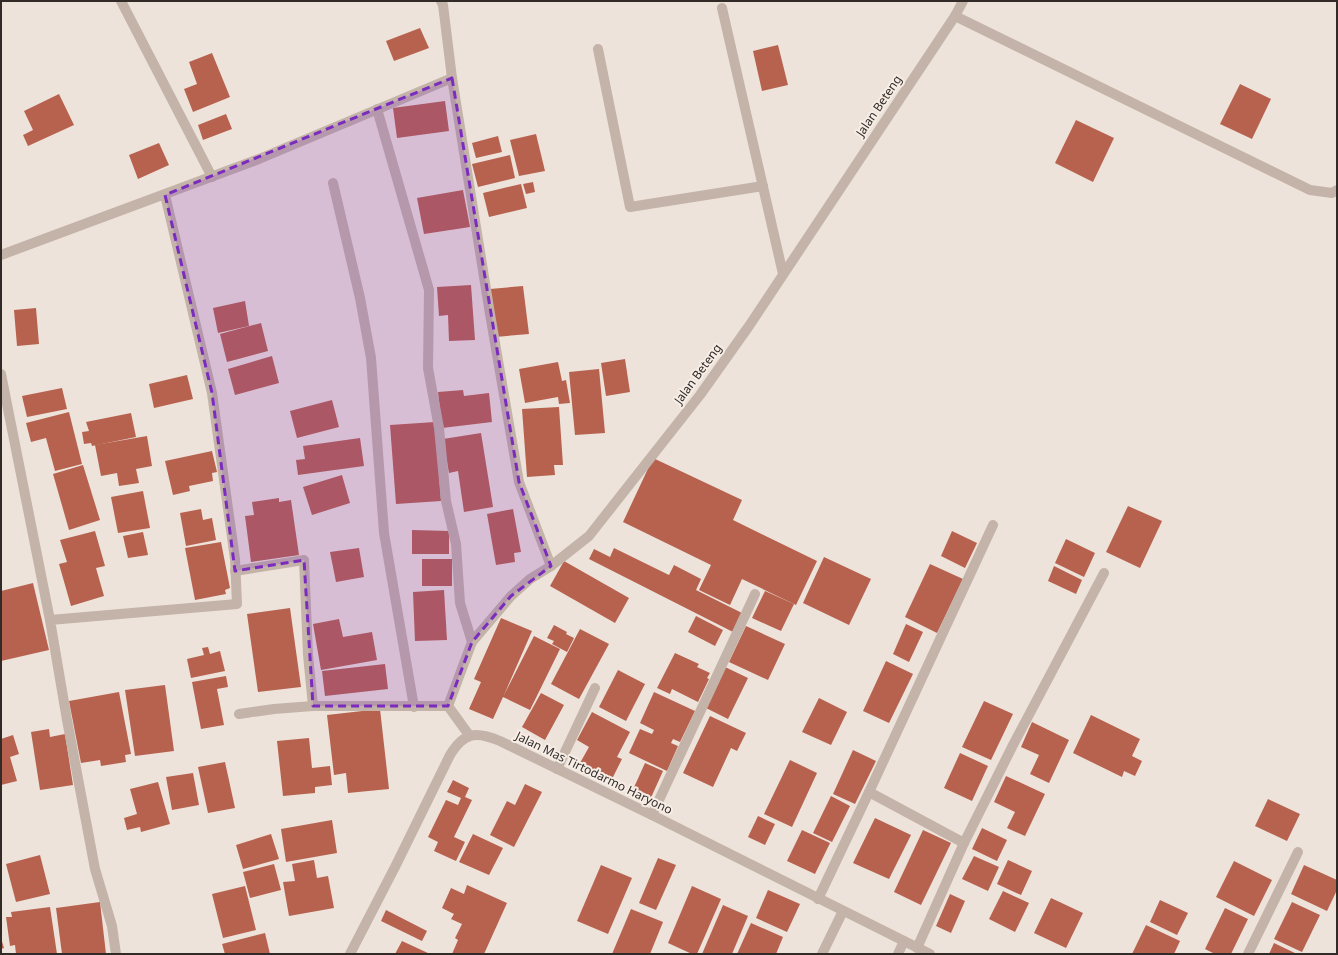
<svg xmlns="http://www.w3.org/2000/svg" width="1338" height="955" viewBox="0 0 1338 955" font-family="'Noto Sans',sans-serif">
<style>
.building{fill:#b7624f}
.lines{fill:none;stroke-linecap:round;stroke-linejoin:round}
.service{stroke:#c4b3a8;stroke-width:10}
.minor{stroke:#c4b3a8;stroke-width:10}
.tertiary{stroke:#c4b3a8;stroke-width:10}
.marked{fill:#7b2cbf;fill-opacity:0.2;stroke:#7b2cbf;stroke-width:3;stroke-dasharray:8 5;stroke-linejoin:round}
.labels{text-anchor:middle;stroke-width:4;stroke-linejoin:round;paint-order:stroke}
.street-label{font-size:12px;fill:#322a27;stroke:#f6eee6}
</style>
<rect width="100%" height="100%" fill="#eee3da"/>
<g class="building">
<path d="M 420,28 L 429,48 L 394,61 L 386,41 Z"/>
<path d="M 778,45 L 788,85 L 762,91 L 753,51 Z"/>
<path d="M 212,53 L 230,97 L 193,112 L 184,89 L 197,84 L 189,62 Z"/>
<path d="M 1240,84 L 1271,99 L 1252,139 L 1220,124 Z"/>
<path d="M 59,94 L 74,125 L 28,146 L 23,135 L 33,130 L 24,111 Z"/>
<path d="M 445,101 L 449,131 L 397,138 L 393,108 Z"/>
<path d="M 226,114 L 232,129 L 203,140 L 198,125 Z"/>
<path d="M 1076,120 L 1114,138 L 1093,182 L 1055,163 Z"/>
<path d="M 536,134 L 545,171 L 519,176 L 510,140 Z"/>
<path d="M 498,136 L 502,152 L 476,158 L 472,143 Z"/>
<path d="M 159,143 L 169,165 L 138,179 L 129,155 Z"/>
<path d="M 510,155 L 515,178 L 478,187 L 472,164 Z"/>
<path d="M 533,182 L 535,192 L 526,194 L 523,184 Z"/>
<path d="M 521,184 L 527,208 L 489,217 L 483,193 Z"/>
<path d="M 463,190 L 470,227 L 424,234 L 417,198 Z"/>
<path d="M 471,285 L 475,340 L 449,341 L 448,315 L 439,316 L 437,287 Z"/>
<path d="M 523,286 L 529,334 L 495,337 L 490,289 Z"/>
<path d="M 245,301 L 249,326 L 218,333 L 213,308 Z"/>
<path d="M 36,308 L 39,344 L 17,346 L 14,310 Z"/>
<path d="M 261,323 L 268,351 L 227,362 L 220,334 Z"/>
<path d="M 272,356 L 279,383 L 235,395 L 228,369 Z"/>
<path d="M 625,359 L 630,392 L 606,396 L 601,363 Z"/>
<path d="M 558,362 L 562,381 L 566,380 L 570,403 L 559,404 L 558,397 L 525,403 L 519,369 Z"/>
<path d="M 599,369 L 605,433 L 575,435 L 569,372 Z"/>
<path d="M 187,375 L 193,399 L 154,408 L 149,384 Z"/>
<path d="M 62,388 L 67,409 L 27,417 L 22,396 Z"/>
<path d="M 463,390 L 464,396 L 489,393 L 492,422 L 442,428 L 438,392 Z"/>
<path d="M 332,400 L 339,427 L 297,438 L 290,411 Z"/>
<path d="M 559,407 L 563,465 L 554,465 L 555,475 L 527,477 L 522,409 Z"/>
<path d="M 69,412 L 82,464 L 55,471 L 46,438 L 31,442 L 26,423 Z"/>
<path d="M 131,413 L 136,437 L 92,446 L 91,443 L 84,444 L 82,432 L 89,431 L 86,422 Z"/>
<path d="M 435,422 L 441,501 L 396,504 L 390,425 Z"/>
<path d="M 481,433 L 493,507 L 464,512 L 458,471 L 449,473 L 443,439 Z"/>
<path d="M 147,436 L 152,466 L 136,469 L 139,483 L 119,486 L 117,473 L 101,476 L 95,445 Z"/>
<path d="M 360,438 L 364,466 L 298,475 L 296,460 L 305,459 L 303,446 Z"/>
<path d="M 212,451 L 217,472 L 212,473 L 213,481 L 189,486 L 190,491 L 173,495 L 165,461 Z"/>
<path d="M 653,458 L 742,500 L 733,520 L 817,561 L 796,605 L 742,579 L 730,605 L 699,590 L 711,565 L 623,522 Z"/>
<path d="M 83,465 L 100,520 L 69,530 L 53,474 Z"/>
<path d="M 342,475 L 350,503 L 312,515 L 303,487 Z"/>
<path d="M 143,491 L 150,528 L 118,533 L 111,497 Z"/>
<path d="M 279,498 L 279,502 L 291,500 L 299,555 L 251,562 L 245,516 L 254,515 L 252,502 Z"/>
<path d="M 1128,506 L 1162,521 L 1140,568 L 1106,552 Z"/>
<path d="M 201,509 L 203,520 L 212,518 L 216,540 L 186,546 L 180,513 Z"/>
<path d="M 513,509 L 521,552 L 514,553 L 515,562 L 496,565 L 487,514 Z"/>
<path d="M 412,530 L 449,531 L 449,554 L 412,554 Z"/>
<path d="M 95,531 L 105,566 L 96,568 L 104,596 L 71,606 L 59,564 L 67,562 L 60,540 Z"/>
<path d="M 952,531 L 977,543 L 965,568 L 941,556 Z"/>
<path d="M 143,532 L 148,555 L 128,558 L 123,536 Z"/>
<path d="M 1066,539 L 1095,553 L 1084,577 L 1055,563 Z"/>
<path d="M 221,542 L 230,588 L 225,590 L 226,594 L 195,600 L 185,548 Z"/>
<path d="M 359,548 L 364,577 L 336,582 L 330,552 Z"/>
<path d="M 614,548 L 669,575 L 674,565 L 701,579 L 696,590 L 742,613 L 733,632 L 589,559 L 594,549 L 610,557 Z"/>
<path d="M 824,557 L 871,579 L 849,625 L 803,603 Z"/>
<rect x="422" y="559" width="30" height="27"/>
<path d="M 564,561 L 629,598 L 615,623 L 550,586 Z"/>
<path d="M 930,564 L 963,579 L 937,633 L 905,617 Z"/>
<path d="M 1054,566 L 1082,580 L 1076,594 L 1048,581 Z"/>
<path d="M 33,583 L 49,650 L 1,661 L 1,591 Z"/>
<path d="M 444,590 L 447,640 L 415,641 L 413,592 Z"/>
<path d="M 765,591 L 794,604 L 781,631 L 752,618 Z"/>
<path d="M 290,608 L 301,687 L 258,692 L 247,614 Z"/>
<path d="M 696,616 L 723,630 L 715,646 L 688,632 Z"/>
<path d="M 501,618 L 532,631 L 504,695 L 534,636 L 560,649 L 530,710 L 503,697 L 493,719 L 469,709 L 481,682 L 474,679 Z"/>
<path d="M 339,619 L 343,637 L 372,632 L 377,660 L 321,670 L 313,624 Z"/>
<path d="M 906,624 L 923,632 L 909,662 L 893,654 Z"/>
<path d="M 554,625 L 567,632 L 566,634 L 574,638 L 567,652 L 552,644 L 554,641 L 547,638 Z"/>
<path d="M 746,626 L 785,644 L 768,680 L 729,662 Z"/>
<path d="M 580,629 L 609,644 L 579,699 L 551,684 Z"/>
<path d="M 208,647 L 210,654 L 220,651 L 225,671 L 191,678 L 187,659 L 204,655 L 202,648 Z"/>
<path d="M 675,653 L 699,664 L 697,667 L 710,673 L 707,678 L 709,679 L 698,702 L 672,689 L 670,694 L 657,688 Z"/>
<path d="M 886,661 L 913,674 L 889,723 L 863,711 Z"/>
<path d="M 385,664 L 388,689 L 325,696 L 322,671 Z"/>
<path d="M 723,666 L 748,678 L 728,719 L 704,707 Z"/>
<path d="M 618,670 L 645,684 L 626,721 L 599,707 Z"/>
<path d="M 226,676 L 228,687 L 217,689 L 224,725 L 201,729 L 192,682 Z"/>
<path d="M 165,685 L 174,751 L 135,756 L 125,690 Z"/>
<path d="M 119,692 L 131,754 L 125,755 L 126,762 L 101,766 L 100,760 L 81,763 L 69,701 Z"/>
<path d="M 654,692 L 695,711 L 680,742 L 673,739 L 671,743 L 678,746 L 667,771 L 629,753 L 640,729 L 652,734 L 654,730 L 640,723 Z"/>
<path d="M 541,693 L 564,705 L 545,740 L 522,727 Z"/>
<path d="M 819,698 L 847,712 L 831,745 L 802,732 Z"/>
<path d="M 984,701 L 1013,714 L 991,760 L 962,747 Z"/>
<path d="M 380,709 L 389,789 L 348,793 L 346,773 L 334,775 L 327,715 Z"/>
<path d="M 592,712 L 630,732 L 617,757 L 622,759 L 612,779 L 580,763 L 589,747 L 577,740 Z"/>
<path d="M 1091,715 L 1140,739 L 1132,756 L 1142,761 L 1135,776 L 1124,771 L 1122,777 L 1073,753 Z"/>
<path d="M 710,716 L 746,733 L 737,751 L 731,748 L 713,787 L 683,773 Z"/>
<path d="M 1032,722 L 1069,740 L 1049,783 L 1030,774 L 1039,755 L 1021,747 Z"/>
<path d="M 49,729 L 50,737 L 65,734 L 73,785 L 40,790 L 31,732 Z"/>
<path d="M 13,735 L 19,754 L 10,757 L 17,781 L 1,785 L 1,739 Z"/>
<path d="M 309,738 L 312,768 L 330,766 L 332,785 L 315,787 L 315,793 L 283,796 L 277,741 Z"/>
<path d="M 853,750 L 876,761 L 855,804 L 833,794 Z"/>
<path d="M 960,753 L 988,766 L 972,801 L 944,788 Z"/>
<path d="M 790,760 L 817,773 L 792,827 L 764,814 Z"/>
<path d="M 225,762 L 235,808 L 208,813 L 198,767 Z"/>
<path d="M 645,763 L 663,771 L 649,802 L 631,794 Z"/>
<path d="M 193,773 L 199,805 L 172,810 L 166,777 Z"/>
<path d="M 1006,776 L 1045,794 L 1025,836 L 1007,828 L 1015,812 L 994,802 Z"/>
<path d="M 453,780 L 469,788 L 465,797 L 472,800 L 454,837 L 465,842 L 456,861 L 434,851 L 438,842 L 428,837 L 446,800 L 458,805 L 461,798 L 447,792 Z"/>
<path d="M 158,782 L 170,824 L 141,832 L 140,827 L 127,830 L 124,818 L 137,814 L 130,789 Z"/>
<path d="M 525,784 L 542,792 L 514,847 L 490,835 L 507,801 L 515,805 Z"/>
<path d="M 831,796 L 850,806 L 832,842 L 813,833 Z"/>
<path d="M 1268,799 L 1300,814 L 1287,841 L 1255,826 Z"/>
<path d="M 758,816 L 775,824 L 765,845 L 748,837 Z"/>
<path d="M 875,818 L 911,835 L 889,879 L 853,863 Z"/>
<path d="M 332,820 L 337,853 L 286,862 L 281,829 Z"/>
<path d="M 982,828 L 1007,840 L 997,861 L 972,849 Z"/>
<path d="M 802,830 L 830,843 L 815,874 L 787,861 Z"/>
<path d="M 923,830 L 951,843 L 921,905 L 894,892 Z"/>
<path d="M 271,834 L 279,859 L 243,869 L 236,845 Z"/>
<path d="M 473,834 L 503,848 L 489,875 L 459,862 Z"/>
<path d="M 40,855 L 50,894 L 16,902 L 6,864 Z"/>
<path d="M 974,856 L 999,867 L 988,891 L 962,879 Z"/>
<path d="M 658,858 L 676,865 L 656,910 L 639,903 Z"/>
<path d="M 314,860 L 317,878 L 328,876 L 334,908 L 289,916 L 283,882 L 295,881 L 292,864 Z"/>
<path d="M 1008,860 L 1032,871 L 1021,895 L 997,884 Z"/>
<path d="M 1234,861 L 1272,880 L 1254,916 L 1216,897 Z"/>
<path d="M 274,864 L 281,890 L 250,898 L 243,872 Z"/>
<path d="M 601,865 L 632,878 L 608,934 L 577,921 Z"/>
<path d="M 1304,865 L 1337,880 L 1337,890 L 1327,911 L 1291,894 Z"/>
<path d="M 467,885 L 507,903 L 484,954 L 452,954 L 458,940 L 455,938 L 462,924 L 451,919 L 454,914 L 442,908 L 451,888 L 464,894 Z"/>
<path d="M 245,886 L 256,930 L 223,938 L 212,894 Z"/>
<path d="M 692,886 L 721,899 L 697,954 L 692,954 L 668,943 Z"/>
<path d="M 768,890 L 800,904 L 787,932 L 756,918 Z"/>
<path d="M 1003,891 L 1029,903 L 1015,932 L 989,919 Z"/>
<path d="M 950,894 L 965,901 L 951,933 L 936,926 Z"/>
<path d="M 1051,898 L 1083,913 L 1066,948 L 1034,933 Z"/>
<path d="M 1160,900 L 1188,913 L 1177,935 L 1150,922 Z"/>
<path d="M 100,902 L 106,954 L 62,954 L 56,908 Z"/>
<path d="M 1292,902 L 1320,915 L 1302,952 L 1274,939 Z"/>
<path d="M 723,905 L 748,916 L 732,954 L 702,954 Z"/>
<path d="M 50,907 L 57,954 L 16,954 L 15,945 L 10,946 L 6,917 L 12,917 L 11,912 Z"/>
<path d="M 1225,908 L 1248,919 L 1231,954 L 1215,954 L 1205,949 Z"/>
<path d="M 631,909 L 663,922 L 650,954 L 612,954 Z"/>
<path d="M 386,910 L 427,931 L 422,941 L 381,921 Z"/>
<path d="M 751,923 L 783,937 L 776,954 L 737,954 Z"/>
<path d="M 1146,925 L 1180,941 L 1174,954 L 1132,954 Z"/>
<path d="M 265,933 L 270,954 L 225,954 L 222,944 Z"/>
<path d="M 1,938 L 4,948 L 1,949 Z"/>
<path d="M 402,941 L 430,954 L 395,954 Z"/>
<path d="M 1274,943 L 1297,954 L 1269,954 Z"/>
</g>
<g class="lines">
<path class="service" d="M 652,815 L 755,594"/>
<g class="minor">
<path d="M 121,1 L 212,177"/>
<path d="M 441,1 L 443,5 L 452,78 L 490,314 L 519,482 L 551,566"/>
<path d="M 722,8 L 783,274"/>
<path d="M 955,16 L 1310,190 L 1332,193 L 1337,190"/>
<path d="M 598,49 L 630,207 L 763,186"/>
<path d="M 377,109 L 429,290 L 428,368 L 439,428 L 446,501 L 456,544 L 460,603 L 472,642"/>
<path d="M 333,183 L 360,298 L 371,358 L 384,533 L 414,707"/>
<path d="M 1,255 L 259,159 L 452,78"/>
<path d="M 1,374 L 50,620"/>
<path d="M 235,571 L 304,560 L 308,655 L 313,706"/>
<path d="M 239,714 L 274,709 L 313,706 L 448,706"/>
<path d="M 469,735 L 448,706 L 472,642 L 511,596 L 530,579 L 551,566 L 589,536 L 700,395 L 749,326 L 955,16 L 963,1"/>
<path d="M 557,769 L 595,688"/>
<path d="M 869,792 L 964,843"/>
<path d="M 818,899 L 869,792 L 993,525"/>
<path d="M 917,948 L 964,843 L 1013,745 L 1104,573"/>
<path d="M 116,954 L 112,926 L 95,869 L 67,720 L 50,620 L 237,604 L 235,559 L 212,393 L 165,195"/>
<path d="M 822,954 L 843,911"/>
<path d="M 898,954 L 904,941"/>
<path d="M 1248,954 L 1298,852"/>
</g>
<path class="tertiary" d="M 350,954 L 396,865 L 450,755 C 464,732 476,731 500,741 L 652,815 L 930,954"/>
</g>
<path class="marked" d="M 452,78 L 519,482 L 551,566 L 511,596 L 472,642 L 448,706 L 313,706 L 304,560 L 235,571 L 212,393 L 165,195 Z"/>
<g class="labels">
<g class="street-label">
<text transform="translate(879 106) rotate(-56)" y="4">Jalan Beteng</text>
<text transform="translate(698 374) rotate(-54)" y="4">Jalan Beteng</text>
<text transform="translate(594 773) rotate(26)" y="4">Jalan Mas Tirtodarmo Haryono</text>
</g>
</g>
<rect width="1338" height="955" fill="none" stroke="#322a27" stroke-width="4"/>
</svg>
